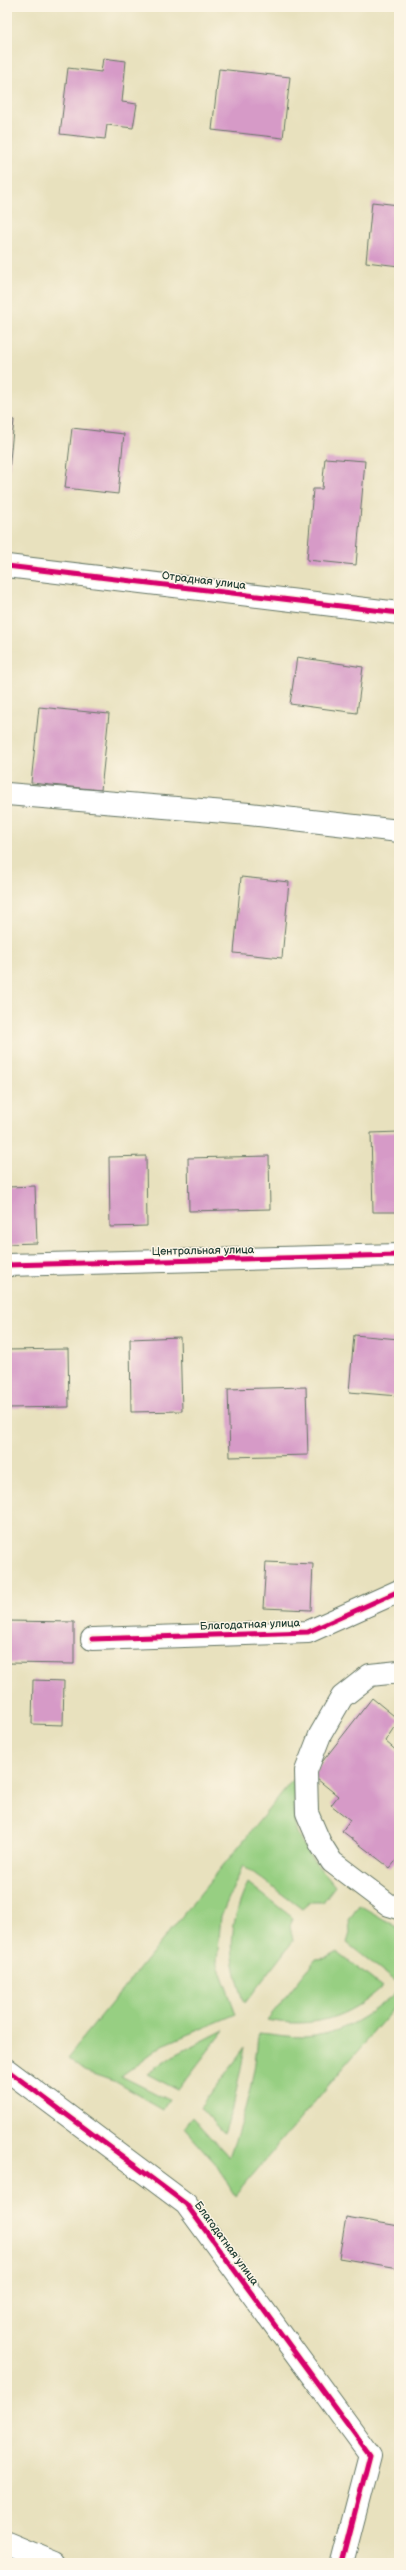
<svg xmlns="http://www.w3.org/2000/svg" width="406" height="2570" viewBox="0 0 406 2570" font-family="'Balsamiq Sans',sans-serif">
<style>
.green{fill:#97cf82;stroke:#5b865b}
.building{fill:#d69ac7}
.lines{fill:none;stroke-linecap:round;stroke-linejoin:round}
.minor-casing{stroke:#657664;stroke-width:24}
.minor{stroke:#fff;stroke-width:22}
.cycleway-casing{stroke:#fcf5e5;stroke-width:8}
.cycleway{stroke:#d6006c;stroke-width:5}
.labels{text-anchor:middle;stroke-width:3;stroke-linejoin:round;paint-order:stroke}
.street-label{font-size:11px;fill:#1f3d34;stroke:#fcf5e5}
</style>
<rect width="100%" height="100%" fill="#fcf5e5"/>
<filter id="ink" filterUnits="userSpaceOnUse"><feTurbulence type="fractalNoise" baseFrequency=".025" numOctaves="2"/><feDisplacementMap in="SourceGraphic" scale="8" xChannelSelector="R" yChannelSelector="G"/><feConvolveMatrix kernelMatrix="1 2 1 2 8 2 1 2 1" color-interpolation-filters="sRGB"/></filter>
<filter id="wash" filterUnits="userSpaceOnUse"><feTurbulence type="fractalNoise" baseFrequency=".012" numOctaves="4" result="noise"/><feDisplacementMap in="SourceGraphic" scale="16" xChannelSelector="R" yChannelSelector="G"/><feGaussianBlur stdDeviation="0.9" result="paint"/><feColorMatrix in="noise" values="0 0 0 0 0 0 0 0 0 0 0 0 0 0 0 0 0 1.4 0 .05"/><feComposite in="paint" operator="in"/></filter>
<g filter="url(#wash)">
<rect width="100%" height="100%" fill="#e8e1be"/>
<g class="green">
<path d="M 294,1778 L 295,1829 L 311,1858 L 335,1886 L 323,1902 L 310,1902 L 302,1909 L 243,1865 L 221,1916 L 217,1962 L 236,2014 L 163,2045 L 121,2076 L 169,2100 L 163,2109 L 116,2082 L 84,2071 L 67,2058 Z"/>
<path d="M 248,1883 L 293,1918 L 290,1925 L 293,1941 L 245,2003 C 228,1957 227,1928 248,1883 Z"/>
<path d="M 359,1905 L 399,1928 L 399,1984 L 347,1943 L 350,1933 L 349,1920 Z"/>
<path d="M 337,1952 L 382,1987 C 348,2018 313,2029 267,2020 L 316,1959 L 326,1958 Z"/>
<path d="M 399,1989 L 399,2002 L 235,2196 L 215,2163 L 184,2128 L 193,2117 L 229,2157 C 244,2116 256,2076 258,2033 C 273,2034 289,2037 304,2037 C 342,2035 372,2014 399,1989 Z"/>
<path d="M 224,2030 L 178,2090 L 147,2074 L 173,2056 Z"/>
<path d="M 245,2048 L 232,2112 L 224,2133 L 200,2107 Z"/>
</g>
<g id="blocks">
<g class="building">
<path d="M 103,58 L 126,61 L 122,102 L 137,104 L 133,128 L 107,125 L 105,139 L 60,134 L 68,68 L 101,72 Z"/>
<path d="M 219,69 L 290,77 L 283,138 L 212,130 Z"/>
<path d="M 372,202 L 399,205 L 399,266 L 366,262 Z"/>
<path d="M 7,419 L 14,420 L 8,480 L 7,480 Z"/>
<path d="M 72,428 L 124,434 L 118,494 L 65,488 Z"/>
<path d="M 325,458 L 365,461 L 356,565 L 307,560 L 313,489 L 322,489 Z"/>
<path d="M 297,657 L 363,667 L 357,713 L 290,704 Z"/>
<path d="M 39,707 L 109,714 L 101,790 L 31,783 Z"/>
<path d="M 241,877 L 289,882 L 282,958 L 234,953 Z"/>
<path d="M 399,1132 L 399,1212 L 373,1212 L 371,1133 Z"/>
<path d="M 146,1156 L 147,1226 L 110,1227 L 109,1157 Z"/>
<path d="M 269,1156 L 270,1209 L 189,1211 L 188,1158 Z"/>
<path d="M 35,1186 L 37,1243 L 7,1244 L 7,1187 Z"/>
<path d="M 354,1335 L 399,1339 L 399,1396 L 349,1392 Z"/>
<path d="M 180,1337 L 182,1411 L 131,1412 L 130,1339 Z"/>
<path d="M 68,1349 L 69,1407 L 7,1408 L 7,1350 Z"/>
<path d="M 306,1387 L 308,1455 L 230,1457 L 228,1389 Z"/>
<path d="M 266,1562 L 313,1564 L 311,1610 L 263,1608 Z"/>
<path d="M 7,1621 L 74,1622 L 74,1664 L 7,1663 Z"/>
<path d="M 33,1680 L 64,1681 L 63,1725 L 32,1724 Z"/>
<path d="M 372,1698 L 399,1720 L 385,1741 L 399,1753 L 399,1857 L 390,1868 L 342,1831 L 350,1820 L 331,1805 L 338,1796 L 312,1775 Z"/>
<path d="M 346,2217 L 399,2226 L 399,2268 L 339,2258 Z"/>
</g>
</g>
</g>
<g filter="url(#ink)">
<use href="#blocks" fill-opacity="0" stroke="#657664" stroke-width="1"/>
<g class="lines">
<defs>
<g id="minor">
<path d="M 7,566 L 399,613"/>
<path d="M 7,794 L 249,814 L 399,831"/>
<path d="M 7,1265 L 399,1255"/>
<path d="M 92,1639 L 308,1632 L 399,1591"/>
<path d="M 399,1672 L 370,1675 L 342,1697 L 320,1735 L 306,1771 L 307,1813 L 320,1843 L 332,1862 L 389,1905 L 399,1908"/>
<path d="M 7,2070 L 186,2204 L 370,2455 L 342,2563"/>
<path d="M 7,2543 L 55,2563"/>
</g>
</defs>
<use href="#minor" class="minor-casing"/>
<use href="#minor" class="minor"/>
<defs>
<g id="cycleway">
<path d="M 7,566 L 399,613"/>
<path d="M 7,1265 L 399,1255"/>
<path d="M 92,1639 L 308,1632 L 399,1591"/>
<path d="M 7,2070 L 186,2204 L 370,2455 L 342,2563"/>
</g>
</defs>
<use href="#cycleway" class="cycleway-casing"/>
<use href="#cycleway" class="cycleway"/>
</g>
</g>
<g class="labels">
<g class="street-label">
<text transform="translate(204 580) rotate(7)" y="4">Отрадная улица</text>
<text transform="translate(203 1250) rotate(-1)" y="4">Центральная улица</text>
<text transform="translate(250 1624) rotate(-2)" y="4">Благодатная улица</text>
<text transform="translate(227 2243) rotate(54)" y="4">Благодатная улица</text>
</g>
</g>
<rect width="406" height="2570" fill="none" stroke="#fcf5e5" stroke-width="24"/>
</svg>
